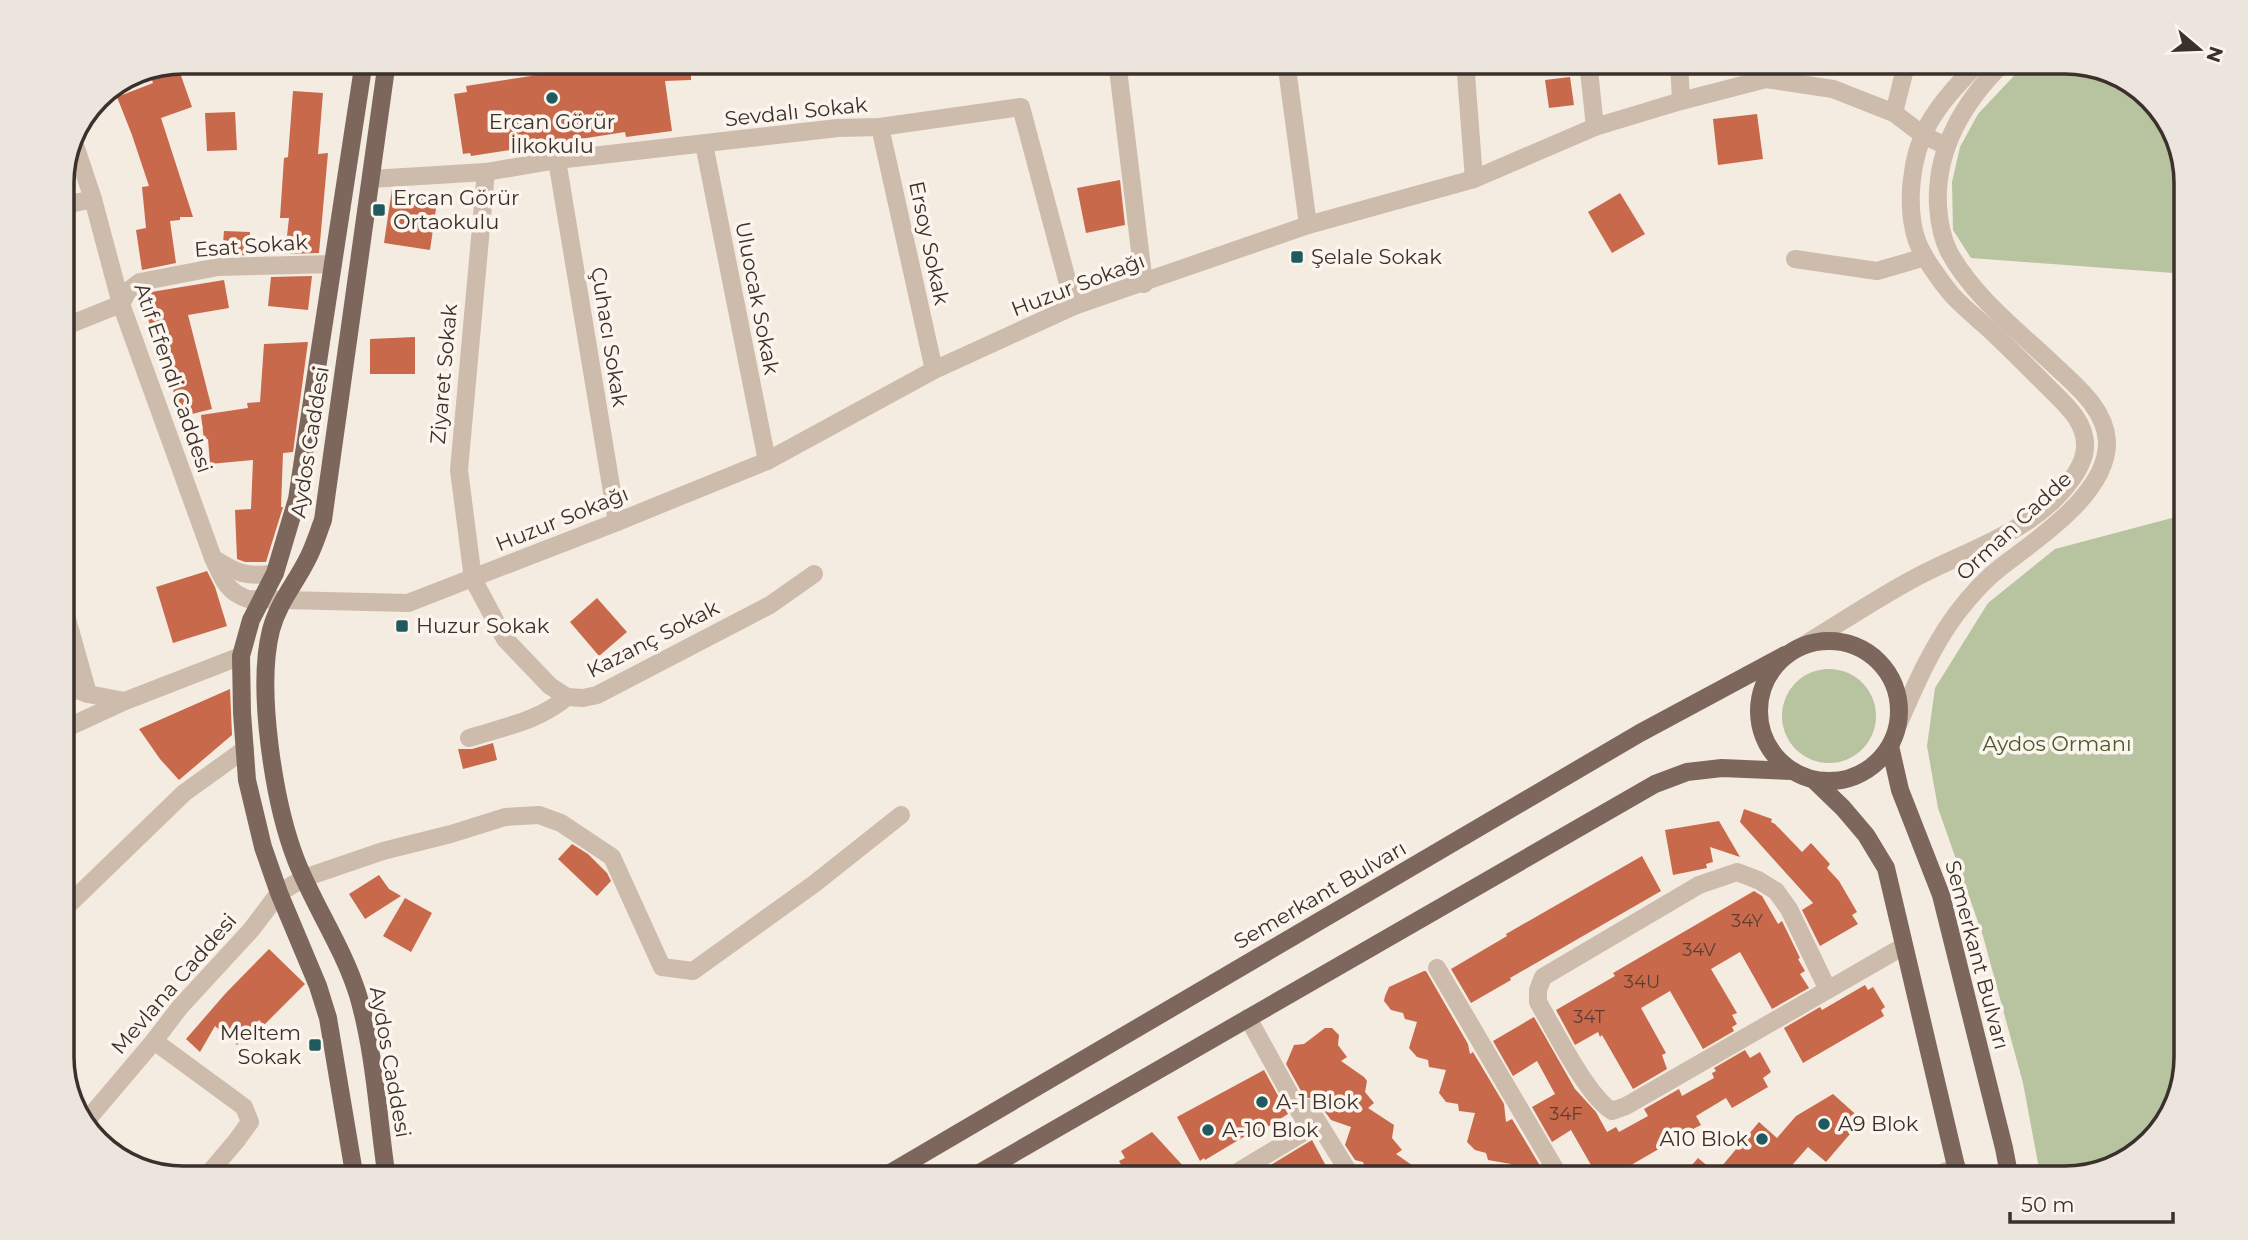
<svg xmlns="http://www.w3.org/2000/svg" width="2248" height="1240" viewBox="0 0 2248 1240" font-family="Montserrat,sans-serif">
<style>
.green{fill:#b8c4a0}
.building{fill:#c8694b}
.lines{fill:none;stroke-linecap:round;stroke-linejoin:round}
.minor{stroke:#cdbbac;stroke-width:18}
.major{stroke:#7d675c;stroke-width:18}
.poi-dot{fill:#1f5a5e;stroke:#fbf5ee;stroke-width:2.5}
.labels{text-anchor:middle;stroke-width:7;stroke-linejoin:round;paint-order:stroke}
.number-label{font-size:18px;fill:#5e3e33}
.street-label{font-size:21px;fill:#3b302b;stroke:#fbf5ee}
.poi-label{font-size:21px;fill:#3b302b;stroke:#fbf5ee;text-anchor:start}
.park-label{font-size:21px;fill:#4a5a2e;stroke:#fbf5ee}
.rim{fill:none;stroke:#3b302b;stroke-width:3.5}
</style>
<rect width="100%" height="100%" fill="#f4ebe1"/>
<g class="green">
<path d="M 2028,61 L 2065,61 L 2119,74 L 2166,116 L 2187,175 L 2187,274 L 1971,258 L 1953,230 L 1952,182 L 1960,147 L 1978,114 Z"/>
<path d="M 2187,514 L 2187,1057 L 2174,1111 L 2126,1162 L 2066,1179 L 2041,1179 L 2023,1083 L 1983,936 L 1938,808 L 1927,746 L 1935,688 L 1988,603 L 2055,549 Z"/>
<circle cx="1829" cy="716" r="47"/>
</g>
<g class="building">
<path d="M 672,61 L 691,61 L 691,80 L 665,81 L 672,131 L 626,137 L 625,132 L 471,156 L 470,153 L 463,154 L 454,94 L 467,92 L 466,86 L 590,67 L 591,74 L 672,63 Z"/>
<path d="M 179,70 L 192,107 L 161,118 L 193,217 L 180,217 L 180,220 L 170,221 L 176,263 L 142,270 L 136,230 L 146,228 L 142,187 L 149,186 L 132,135 L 117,97 L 153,83 L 152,80 Z"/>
<path d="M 1570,77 L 1574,105 L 1549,108 L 1545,80 Z"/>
<path d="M 293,91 L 323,93 L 318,154 L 328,153 L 319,253 L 285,254 L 289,218 L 280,218 L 284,158 L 288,157 Z"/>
<path d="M 235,112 L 237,150 L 207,151 L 205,113 Z"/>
<path d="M 1757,114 L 1763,159 L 1718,165 L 1713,119 Z"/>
<path d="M 1120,180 L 1125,225 L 1086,233 L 1077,188 Z"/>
<path d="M 392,189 L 438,195 L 430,250 L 384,243 Z"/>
<path d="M 1620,193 L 1645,234 L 1612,253 L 1588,212 Z"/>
<path d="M 224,231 L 250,232 L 249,255 L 222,256 Z"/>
<path d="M 312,276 L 308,310 L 268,306 L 271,277 Z"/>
<path d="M 224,280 L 229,308 L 188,315 L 212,409 L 180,417 L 170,378 L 165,378 L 143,301 L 147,300 L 145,293 Z"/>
<path d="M 415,337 L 415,374 L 370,374 L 370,339 Z"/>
<path d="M 308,342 L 293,452 L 283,453 L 281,507 L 283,507 L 266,562 L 245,562 L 237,559 L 235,510 L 251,509 L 253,460 L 210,464 L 208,439 L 204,440 L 201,415 L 248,408 L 247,403 L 260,402 L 264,344 Z"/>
<path d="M 207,571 L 215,587 L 227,626 L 173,643 L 156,587 Z"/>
<path d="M 597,598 L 627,632 L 599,656 L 570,622 Z"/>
<path d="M 230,689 L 232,735 L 179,780 L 160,759 L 139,729 Z"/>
<path d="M 493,743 L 497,760 L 463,769 L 458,749 L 472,749 Z"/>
<path d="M 1744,809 L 1772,819 L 1771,822 L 1775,824 L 1802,852 L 1811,843 L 1830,864 L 1827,868 L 1839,881 L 1857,912 L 1852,915 L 1858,924 L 1820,946 L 1802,910 L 1813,903 L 1740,822 Z"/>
<path d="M 1719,821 L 1740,857 L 1710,847 L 1713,862 L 1706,864 L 1707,868 L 1673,875 L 1665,830 Z"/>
<path d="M 572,844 L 588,854 L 607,873 L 611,881 L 597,896 L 558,859 Z"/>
<path d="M 1642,856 L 1661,891 L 1510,978 L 1511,980 L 1471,1003 L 1451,969 L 1507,936 L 1506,934 Z"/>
<path d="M 379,875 L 389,889 L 401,896 L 365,919 L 349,894 Z"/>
<path d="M 1754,891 L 1762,896 L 1778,924 L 1782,921 L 1800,958 L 1798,959 L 1805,971 L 1800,974 L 1809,988 L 1772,1009 L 1740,952 L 1711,969 L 1737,1013 L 1732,1015 L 1737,1024 L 1732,1027 L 1734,1031 L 1703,1049 L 1670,991 L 1641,1008 L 1666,1053 L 1662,1055 L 1667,1069 L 1633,1089 L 1602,1035 L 1600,1037 L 1598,1032 L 1575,1045 L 1556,1010 L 1615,976 L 1613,973 Z"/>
<path d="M 405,898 L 432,913 L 411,952 L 383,936 Z"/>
<path d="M 269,949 L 305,984 L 264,1025 L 259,1020 L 237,1045 L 215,1026 L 200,1052 L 186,1039 L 225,994 Z"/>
<path d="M 1424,971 L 1426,971 L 1468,1044 L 1470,1054 L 1473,1052 L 1504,1104 L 1506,1122 L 1512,1119 L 1548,1179 L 1507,1179 L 1511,1164 L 1488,1160 L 1486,1153 L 1475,1150 L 1467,1142 L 1475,1113 L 1459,1111 L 1458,1104 L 1446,1102 L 1439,1093 L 1446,1070 L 1429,1067 L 1428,1060 L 1417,1057 L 1409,1048 L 1417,1022 L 1405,1019 L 1403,1013 L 1391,1010 L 1384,1001 L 1385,996 L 1389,987 Z"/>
<path d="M 1865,985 L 1868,990 L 1873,987 L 1885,1007 L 1881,1010 L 1884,1016 L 1803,1063 L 1784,1028 L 1820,1007 L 1822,1010 Z"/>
<path d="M 1534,1017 L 1575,1089 L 1596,1112 L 1607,1132 L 1616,1127 L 1619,1132 L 1648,1116 L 1644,1109 L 1679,1089 L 1682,1096 L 1714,1078 L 1712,1073 L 1716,1071 L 1714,1068 L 1745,1050 L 1750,1058 L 1760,1052 L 1771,1072 L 1763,1078 L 1768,1087 L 1732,1108 L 1726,1098 L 1696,1116 L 1701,1125 L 1695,1128 L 1607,1179 L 1599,1179 L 1571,1130 L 1552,1142 L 1532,1107 L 1555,1094 L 1537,1061 L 1513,1076 L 1493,1041 Z"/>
<path d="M 1325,1028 L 1332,1028 L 1339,1035 L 1338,1045 L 1347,1057 L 1341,1061 L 1364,1077 L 1367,1081 L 1365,1092 L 1374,1103 L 1368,1108 L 1394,1125 L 1392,1138 L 1402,1150 L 1396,1154 L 1432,1179 L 1392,1179 L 1366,1170 L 1363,1162 L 1355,1160 L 1345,1145 L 1351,1127 L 1331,1120 L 1315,1098 L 1305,1098 L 1286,1064 L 1294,1045 L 1304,1044 Z"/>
<path d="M 1264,1070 L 1288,1114 L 1259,1132 L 1257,1129 L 1205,1160 L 1204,1158 L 1200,1161 L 1177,1117 Z"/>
<path d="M 1833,1094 L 1862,1120 L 1826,1162 L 1808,1147 L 1780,1179 L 1680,1179 L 1698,1158 L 1716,1173 L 1759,1122 L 1777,1138 L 1796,1116 Z"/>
<path d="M 1152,1132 L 1185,1168 L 1175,1173 L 1176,1179 L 1129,1179 L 1119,1161 L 1125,1158 L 1121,1151 Z"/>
<path d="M 1312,1140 L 1333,1179 L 1275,1179 L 1269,1166 Z"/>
</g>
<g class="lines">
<g class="minor">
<path d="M 1117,61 L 1144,284"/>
<path d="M 1286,61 L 1308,225"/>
<path d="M 1465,61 L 1474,179"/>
<path d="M 1588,61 L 1595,127"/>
<path d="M 1679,61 L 1681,101"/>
<path d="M 1894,113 L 1907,61"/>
<path d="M 880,127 L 934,370"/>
<path d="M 704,144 L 767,461"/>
<path d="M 75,145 L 93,199 L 121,304 L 213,558 C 222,577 226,592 248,599 L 408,603 L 617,522 L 767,461 L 934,370 L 1074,306 L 1308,225 L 1474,179 L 1595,127 L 1681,101 L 1766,79 L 1833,89 L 1894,113 L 1923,135 L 1946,146"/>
<path d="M 557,160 L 617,522"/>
<path d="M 486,172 L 459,470 L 473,579 L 505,639 L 550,686 L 567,697 L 583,698 L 597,695 L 770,605 L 814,574"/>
<path d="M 371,179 L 486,172 L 557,160 L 838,128 L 880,127 L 1021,107 L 1074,306"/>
<path d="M 61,206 L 93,199"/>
<path d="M 1795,259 L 1877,271 L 1925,257"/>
<path d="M 61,328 L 121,304 L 128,291 L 140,282 L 218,267 L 333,264"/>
<path d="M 213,558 C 236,573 247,578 275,573"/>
<path d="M 62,601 L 88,694"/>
<path d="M 1804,645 C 1840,623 1876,599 1913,579 C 1959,554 2013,538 2052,502 C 2065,489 2084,467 2085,448 C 2087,422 2064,403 2048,387 C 2029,368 2010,349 1991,331 C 1978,319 1964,308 1952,295 C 1941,282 1923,257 1917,241 C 1905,206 1911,155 1929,123 C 1942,100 1962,80 1980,61"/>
<path d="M 62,684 L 88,694 L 125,701 L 241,656"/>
<path d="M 1898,725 C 1915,686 1931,648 1957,613 C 1970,596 1984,580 2001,567 C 2037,539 2109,493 2107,441 C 2105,408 2075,385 2053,364 C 2017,330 1973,296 1949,252 C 1942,238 1939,221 1938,206 C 1935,148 1965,100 2005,61"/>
<path d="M 62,730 L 125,701"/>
<path d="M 469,738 C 504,727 539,721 567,697"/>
<path d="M 62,911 L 184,793 L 245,749"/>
<path d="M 1437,968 L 1561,1179"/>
<path d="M 1828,990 L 1789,909 L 1776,891 L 1758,880 L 1737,872 L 1699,885 L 1543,977 L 1538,990 L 1538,1002 C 1554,1029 1587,1096 1612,1111 L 1626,1106 L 1904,946"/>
<path d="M 154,1041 L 244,1107 L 250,1122 L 237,1140 L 204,1179"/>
<path d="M 1309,1108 L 1353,1179"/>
<path d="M 82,1126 L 154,1041 L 180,1007 L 251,930 L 279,893 L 304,878 L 383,851 L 451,834 L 505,817 L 539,815 L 561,823 L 612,857 L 662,967 L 693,971 L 814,884 L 901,815"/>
<path d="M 1226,1179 L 1309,1129 L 1248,1018"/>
<path d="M 1855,1179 L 1865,1177 L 1886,1179"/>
<path d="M 1926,1179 L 1957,1167"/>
</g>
<g class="major">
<circle cx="1829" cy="711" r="70"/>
<path d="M 1890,746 L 1900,790 L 1941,895 L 2004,1148 L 2010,1179"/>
<path d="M 1814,780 L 1843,808 L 1866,835 L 1886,868 L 1959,1179"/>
<path d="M 355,1179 L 328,1018 L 318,986 L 279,893 L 263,847 L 247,780 L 242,713 L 241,656 L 251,620 L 275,573 L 297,499 L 364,61"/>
<path d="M 387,1179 C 378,1119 375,1053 358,995 C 343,947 314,906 296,860 C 274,803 256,689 271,630 C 278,603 295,584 307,560 C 314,547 318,533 323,520 L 387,61"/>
<path d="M 880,1179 L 1640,733 L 1785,655"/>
<path d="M 969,1179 L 1655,784 L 1687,772 L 1722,768 L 1792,771"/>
</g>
</g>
<g class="poi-dot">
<circle cx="552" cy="98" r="7"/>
<rect x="372" y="203" width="14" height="14" rx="3.5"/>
<rect x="1290" y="250" width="14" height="14" rx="3.5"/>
<rect x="395" y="619" width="14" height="14" rx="3.5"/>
<rect x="308" y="1038" width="14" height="14" rx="3.5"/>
<circle cx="1262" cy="1102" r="7"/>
<circle cx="1824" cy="1124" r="7"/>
<circle cx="1208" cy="1130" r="7"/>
<circle cx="1762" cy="1139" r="7"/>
</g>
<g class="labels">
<g class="number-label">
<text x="1747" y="927">34Y</text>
<text x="1699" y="956">34V</text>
<text x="1642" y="988">34U</text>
<text x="1589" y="1023">34T</text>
<text x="1566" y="1120">34F</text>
</g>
<g class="street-label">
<text transform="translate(796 112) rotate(-6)" y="7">Sevdalı Sokak</text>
<text transform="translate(929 243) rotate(78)" y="7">Ersoy Sokak</text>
<text transform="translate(251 246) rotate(-4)" y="7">Esat Sokak</text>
<text transform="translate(1078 285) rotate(-21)" y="7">Huzur Sokağı</text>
<text transform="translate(757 298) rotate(79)" y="7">Uluocak Sokak</text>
<text transform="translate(609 337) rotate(81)" y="7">Çuhacı Sokak</text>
<text transform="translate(444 374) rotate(-85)" y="7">Ziyaret Sokak</text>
<text transform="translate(173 378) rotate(71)" y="7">Atıf Efendi Caddesi</text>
<text transform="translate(310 442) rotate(-81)" y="7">Aydos Caddesi</text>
<text transform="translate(562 519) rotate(-22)" y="7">Huzur Sokağı</text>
<text transform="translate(2014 526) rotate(-43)" y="7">Orman Cadde</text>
<text transform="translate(653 639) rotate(-27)" y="7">Kazanç Sokak</text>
<text transform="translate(1320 895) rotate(-30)" y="7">Semerkant Bulvarı</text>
<text transform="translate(1977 955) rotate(75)" y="7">Semerkant Bulvarı</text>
<text transform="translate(174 984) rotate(-49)" y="7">Mevlana Caddesi</text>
<text transform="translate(390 1062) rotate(80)" y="7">Aydos Caddesi</text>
</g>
<g class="poi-label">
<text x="552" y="129" text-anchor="middle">Ercan Görür<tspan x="552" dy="24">İlkokulu</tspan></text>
<text x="393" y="205">Ercan Görür<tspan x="393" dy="24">Ortaokulu</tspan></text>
<text x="1311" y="264">Şelale Sokak</text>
<text x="416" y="633">Huzur Sokak</text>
<text x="301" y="1040" text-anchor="end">Meltem<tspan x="301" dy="24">Sokak</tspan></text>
<text x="1276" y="1109">A-1 Blok</text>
<text x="1838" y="1131">A9 Blok</text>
<text x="1222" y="1137">A-10 Blok</text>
<text x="1748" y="1146" text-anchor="end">A10 Blok</text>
</g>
<g class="park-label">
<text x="2057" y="751">Aydos Ormanı</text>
</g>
</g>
<path d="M0 0H2248V1240H0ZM183 74H2065A109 109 0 0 1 2174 183V1057A109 109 0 0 1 2065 1166H183A109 109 0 0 1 74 1057V183A109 109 0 0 1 183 74Z" fill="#ece5de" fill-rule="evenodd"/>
<path class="rim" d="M183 74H2065A109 109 0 0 1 2174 183V1057A109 109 0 0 1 2065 1166H183A109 109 0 0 1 74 1057V183A109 109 0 0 1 183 74Z"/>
<g transform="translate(2199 49) rotate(109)" stroke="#fbf5ee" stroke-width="5" paint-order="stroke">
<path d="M0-5L12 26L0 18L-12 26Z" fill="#3b302b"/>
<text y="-10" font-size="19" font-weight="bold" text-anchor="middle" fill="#3b302b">N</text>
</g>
<path d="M2010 1212v10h163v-10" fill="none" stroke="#3b302b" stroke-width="3.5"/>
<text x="2021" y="1212" font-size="21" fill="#3b302b" stroke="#fbf5ee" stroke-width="5" paint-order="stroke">50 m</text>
</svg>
